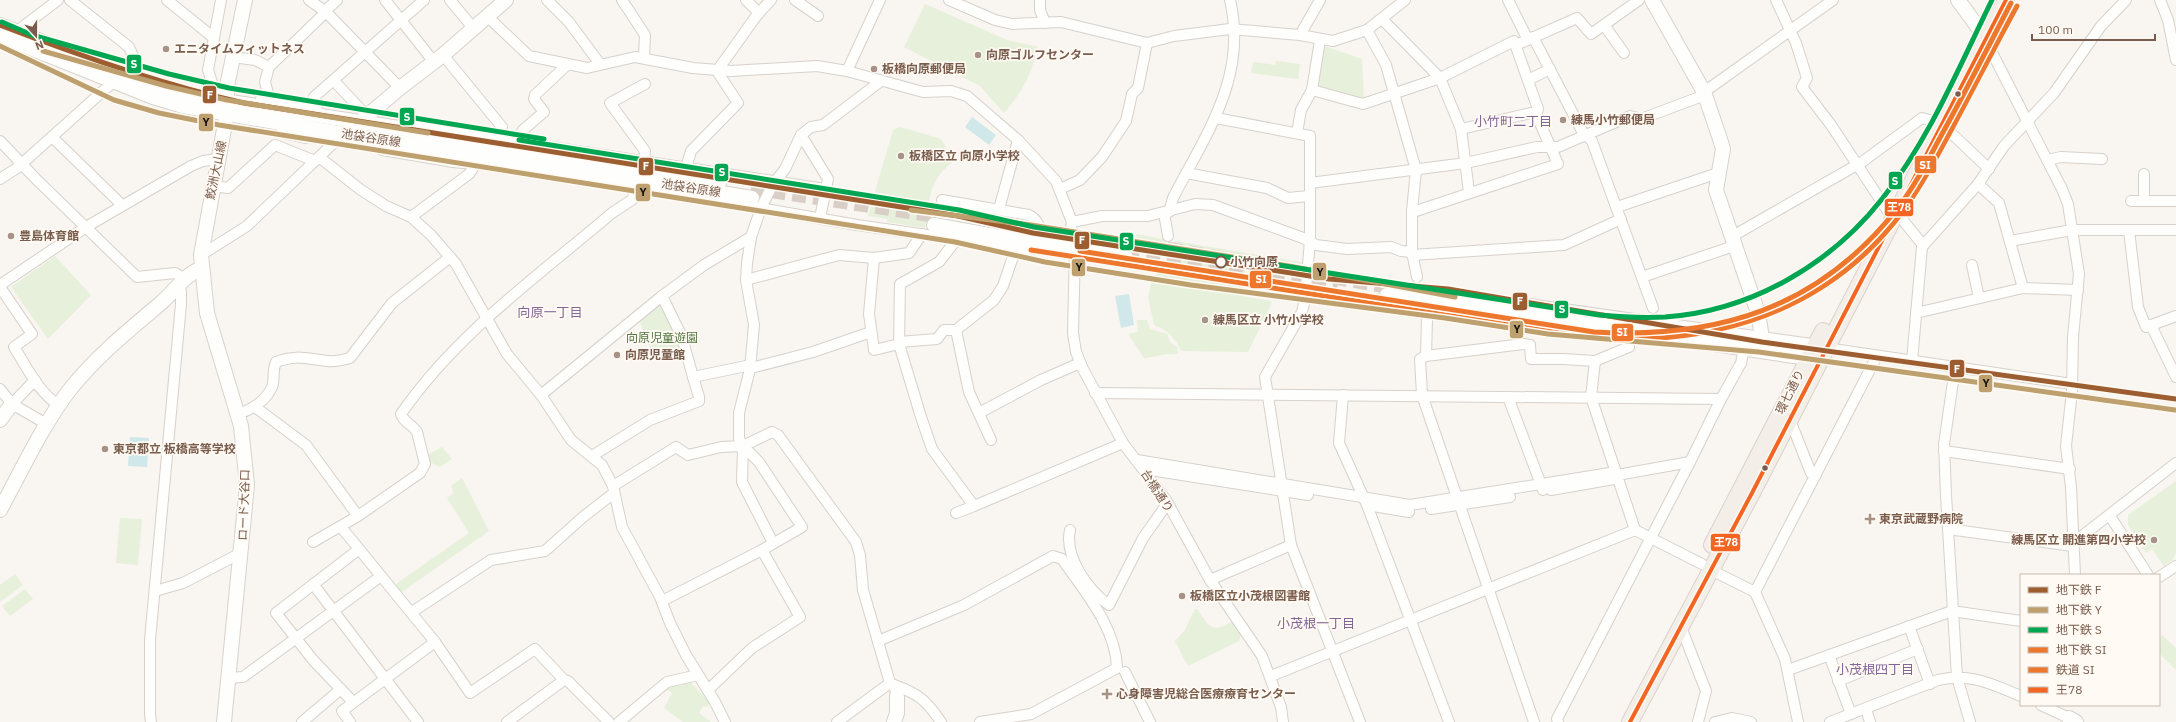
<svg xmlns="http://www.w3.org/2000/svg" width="2176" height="722" viewBox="0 0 2176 722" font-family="'IBM Plex Sans','Noto Sans JP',sans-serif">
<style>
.green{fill:#e7f0db}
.water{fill:#d0e8ea}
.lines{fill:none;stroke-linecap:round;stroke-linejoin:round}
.secondary-tunnel{stroke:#d9cfc7;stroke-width:14;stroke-dasharray:14 7;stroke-linecap:butt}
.street-casing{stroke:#d7d1cb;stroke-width:12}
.secondary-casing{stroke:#d9d2cb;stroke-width:16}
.primary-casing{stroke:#dad1cc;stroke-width:18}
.street{stroke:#fefefd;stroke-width:10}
.secondary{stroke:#fefefd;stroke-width:14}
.primary{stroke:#f3eee8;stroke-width:16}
.bus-1-casing{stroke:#fffaf3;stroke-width:7}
.bus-1{stroke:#f26522;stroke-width:4}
.rail-1-casing{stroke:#fffaf3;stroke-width:8}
.rail-1{stroke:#ed772d;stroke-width:5}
.metro-1-casing{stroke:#fffaf3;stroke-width:8}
.metro-2-casing{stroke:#fffaf3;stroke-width:8}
.metro-3-casing{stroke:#fffaf3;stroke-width:8}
.metro-4-casing{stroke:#fffaf3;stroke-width:8}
.metro-1{stroke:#9c5e31;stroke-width:5}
.metro-2{stroke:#bda06e;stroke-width:5}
.metro-3{stroke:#00a651;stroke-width:5}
.metro-4{stroke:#ed772d;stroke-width:5}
.poi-dot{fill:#a69286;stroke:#fffaf3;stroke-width:1.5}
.bus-dot{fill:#7a5c4d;stroke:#fffaf3;stroke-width:1.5}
.stop-dot{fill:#fffaf3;stroke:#7a5c4d;stroke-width:2}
.labels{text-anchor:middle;stroke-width:3.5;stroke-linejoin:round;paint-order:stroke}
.poi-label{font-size:12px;font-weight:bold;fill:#7a5c4d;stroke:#fffaf3;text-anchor:start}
.street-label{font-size:12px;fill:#7a5c4d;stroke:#fffaf3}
.stop-label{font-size:12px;font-weight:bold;fill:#7a5c4d;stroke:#fffaf3;text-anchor:start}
.park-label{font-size:12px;fill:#537a41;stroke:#fffaf3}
.neighbourhood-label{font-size:13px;fill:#846695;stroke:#fffaf3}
.line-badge{stroke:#fffaf3;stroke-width:1.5}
.badge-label{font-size:11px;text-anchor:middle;font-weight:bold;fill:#fff}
.pale-badge-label{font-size:11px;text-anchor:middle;font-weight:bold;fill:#111}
</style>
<rect width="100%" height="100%" fill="#f9f5f0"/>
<g class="green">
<path d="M 925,4 L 1007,40 L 1039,47 L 1036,48 C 1033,75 1021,93 1004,113 L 980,86 L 904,47 Z"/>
<path d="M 1324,46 L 1362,59 L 1364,100 L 1316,87 Z"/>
<path d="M 1276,61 L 1300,64 L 1298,79 L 1251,73 L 1253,62 L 1275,65 Z"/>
<path d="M 900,127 L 941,139 L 954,161 C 930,177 928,202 925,228 L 887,222 L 887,219 L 868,216 L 893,130 Z"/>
<path d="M 1137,234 L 1167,240 L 1167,252 L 1158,250 L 1158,245 L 1135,242 Z"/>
<path d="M 1175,241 L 1306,263 L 1301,303 L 1292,301 L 1295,268 L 1238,260 L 1217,260 L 1246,264 L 1242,296 L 1272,301 L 1270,307 L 1248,352 L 1181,351 C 1176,338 1167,330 1154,325 L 1148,297 L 1152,280 L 1164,262 L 1174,252 Z"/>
<path d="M 55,256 L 91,295 L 48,339 L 11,287 Z"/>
<path d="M 659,303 L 662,304 L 682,347 L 654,357 L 639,320 Z"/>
<path d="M 1137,320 L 1147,320 L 1150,329 L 1167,334 L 1170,342 L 1177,347 L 1178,354 C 1166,353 1156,357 1144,358 L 1128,334 L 1138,332 Z"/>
<path d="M 442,447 L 452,459 L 440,467 L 430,462 L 427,455 Z"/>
<path d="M 462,478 L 489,531 L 399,594 L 393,586 L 469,533 L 447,498 L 454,493 L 451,486 Z"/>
<path d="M 2176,481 L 2176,553 L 2172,560 L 2164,566 L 2152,549 L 2146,553 L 2128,525 L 2128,515 Z"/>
<path d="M 120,518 L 142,519 L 138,565 L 116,563 Z"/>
<path d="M 15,574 L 23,585 L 0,602 L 0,585 Z"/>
<path d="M 25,589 L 33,599 L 10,616 L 2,606 Z"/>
<path d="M 1195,609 L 1197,609 C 1209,626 1212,635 1232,621 L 1241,633 L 1239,641 L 1188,666 L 1175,641 L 1185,630 Z"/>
<path d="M 2162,635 L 2176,648 L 2176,670 L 2159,653 L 2159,641 Z"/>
<path d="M 689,681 L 710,703 L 707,707 L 703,706 L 699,713 L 711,722 L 683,722 L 664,708 L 672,693 L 665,688 L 670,684 Z"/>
</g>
<g class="water">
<path d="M 972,117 L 996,135 L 989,145 L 965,127 Z"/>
<path d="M 1129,294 L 1134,325 L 1121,328 L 1115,296 Z"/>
<path d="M 130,437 L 149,438 L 147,467 L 128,466 Z"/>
</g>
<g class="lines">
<g class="secondary-tunnel">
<path d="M 751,188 L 936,216"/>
<path d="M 1126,246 L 1170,249 L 1389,287"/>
<path d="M 1125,256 L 1337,288"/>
</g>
<defs>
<g id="street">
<path d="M 167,0 L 214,38"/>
<path d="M 309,0 L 326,12 L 400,88"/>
<path d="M 385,0 L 434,62"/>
<path d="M 450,0 L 474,29"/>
<path d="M 547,0 L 569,22 L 600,64"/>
<path d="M 622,0 L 645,35 L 644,57"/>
<path d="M 746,0 L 759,13"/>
<path d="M 795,0 L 818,16"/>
<path d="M 949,0 L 995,20 L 1012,24 L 1061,22 L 1147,43 L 1174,36 L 1230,29 L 1300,35 L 1333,41 L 1367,30 L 1405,0"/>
<path d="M 1040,0 L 1040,10 L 1045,23"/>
<path d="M 1508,0 L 1528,40"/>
<path d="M 1776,0 L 1796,43 L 1807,78 L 1802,87 L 1831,125 L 1887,210"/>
<path d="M 2160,0 L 2168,20 L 2176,60"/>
<path d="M 325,11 L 337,0"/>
<path d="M 488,17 L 529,56 L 587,68 L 635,57 L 693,68 L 731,71 L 817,66 L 847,71 L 923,92 L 951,91 L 967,96 L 1018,140 L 1056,181 L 1072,222 L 1069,238"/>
<path d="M 1382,19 L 1440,78 L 1461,129 L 1469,192"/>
<path d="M 1604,25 L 1624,53"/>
<path d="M 1367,30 L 1386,65 L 1416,170 L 1412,211 L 1412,252 L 1417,277"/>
<path d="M 1300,35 L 1320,0"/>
<path d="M 1533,37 L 1582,131 L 1592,141 L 1653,308"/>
<path d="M 1984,37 L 2062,189 L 2068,204 L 2079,274 L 2073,337 L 2072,391 L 2066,446 L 2071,487 L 2075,575"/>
<path d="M 0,44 L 58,0"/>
<path d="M 1516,45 L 1577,18 L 1591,34 L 1639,0"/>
<path d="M 443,55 L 502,127 L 501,136"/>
<path d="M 233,57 L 255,60 L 269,67"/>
<path d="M 847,71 L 880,0"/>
<path d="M 1528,80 L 1550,69"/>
<path d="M 334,81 L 367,116"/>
<path d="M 1312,90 L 1363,104 L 1440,78 L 1514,41 L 1538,109 L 1536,114"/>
<path d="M 1704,92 L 1833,0"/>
<path d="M 270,100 L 265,82 L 269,67 L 326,12"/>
<path d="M 218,101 L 208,70 L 221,0"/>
<path d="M 312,105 L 314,97 L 424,0"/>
<path d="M 259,107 L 261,99 L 264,98 L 312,105 L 317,109"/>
<path d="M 1216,118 L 1310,136 L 1310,241 L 1305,299 L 1302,312 L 1265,377 L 1291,545 L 1360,722"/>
<path d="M 280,122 L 283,133 L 305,138 L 314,136 L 318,129"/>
<path d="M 1941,126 L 1950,132 L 1989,169"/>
<path d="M 399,128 L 402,123 C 417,115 438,128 453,131 C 467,133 507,132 518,139 C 520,140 522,144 524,146"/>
<path d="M 1297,133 L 1301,110 L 1312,90 L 1320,40"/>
<path d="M 801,135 L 828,179 L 820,218"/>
<path d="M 52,137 L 122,205"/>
<path d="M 374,139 L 377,146 L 382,150 L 442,160"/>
<path d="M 518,139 L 523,130 L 544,112 L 534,99 L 535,95 L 568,64"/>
<path d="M 0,141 L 36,179 L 137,277 L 175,273 L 185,279"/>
<path d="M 432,147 L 442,160 L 453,162 L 489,165 L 669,192 L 857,225 L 1031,250 L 1046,245"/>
<path d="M 519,148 L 531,144 L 825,189"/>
<path d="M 319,157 L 361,190 L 386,206 L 411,217 L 431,235 L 456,264 L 507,354 L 541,395 L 571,440 L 602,465 L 613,486 L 622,527 L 660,597 L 670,623 L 686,655 L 715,702 L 725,722"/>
<path d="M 2047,160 L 2061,157 L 2102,159"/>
<path d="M 644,162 L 645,151 L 610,103 L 645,84"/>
<path d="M 686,168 L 691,151 L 738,103 L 717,71 L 757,15 L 771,0"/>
<path d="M 1186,173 L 1267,188 L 1288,198 L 1309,196"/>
<path d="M 2144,174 L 2144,201"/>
<path d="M 0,179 L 17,168 L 131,66 L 133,56 L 129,47 L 70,0"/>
<path d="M 1310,183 L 1466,163 L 1537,147 L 1558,147 L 1630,116 L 1641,119 L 1705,95"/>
<path d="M 1978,184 L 1999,203 L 2023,288"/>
<path d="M 212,186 L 228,188 L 275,145 L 315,161"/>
<path d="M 1060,189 L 1080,180 L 1102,157 L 1126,121 L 1132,94 L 1138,88 L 1147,43"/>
<path d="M 942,200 L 1029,215 C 1038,220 1039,225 1041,235"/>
<path d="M 2131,201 L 2176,201"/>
<path d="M 1617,207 L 1718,173"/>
<path d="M 999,209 L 1018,140"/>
<path d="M 1412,211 L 1416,211 L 1558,164 L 1536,114 L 1531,113 L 1461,129"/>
<path d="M 1169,212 L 1173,198 C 1206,134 1248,77 1230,0"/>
<path d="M 1164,213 L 1168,236"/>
<path d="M 1897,213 L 1923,245"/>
<path d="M 411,217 L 469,174 L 476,164"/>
<path d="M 1072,222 L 1102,216 L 1148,216 L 1195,204 L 1213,205 L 1303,238 L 1316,245 L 1347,249 L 1391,247 L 1401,251 L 1412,252"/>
<path d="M 2129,230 L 2138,307 L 2146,327 L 2176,316"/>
<path d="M 1731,237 L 1862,162 L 1922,118 L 1933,121"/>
<path d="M 957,239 L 939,262 L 900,284 L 899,344 L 921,417 L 932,449 L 974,506 L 1123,443"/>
<path d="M 2010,241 L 2072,230 L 2176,230"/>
<path d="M 1075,248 L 1073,333 L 1076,352 L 1083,369 L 1123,443 L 1166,500 L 1210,580 L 1262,656 L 1281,707 L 1283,722"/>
<path d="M 201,255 L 247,226 L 343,134"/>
<path d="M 1412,255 L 1564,245 L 1621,219"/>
<path d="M 1972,265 L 1979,298"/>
<path d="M 1642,277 L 1734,246"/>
<path d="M 746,280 L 839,255 L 874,258"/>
<path d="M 0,285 L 86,227 L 191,166 L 203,161 L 218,159"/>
<path d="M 0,287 L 32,334 L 14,347 C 28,369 38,392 60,406"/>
<path d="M 662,296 L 682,337 L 693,377"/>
<path d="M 1916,313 L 2023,288 L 2078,290"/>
<path d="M 2151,325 L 2176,377"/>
<path d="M 899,342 L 937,339 L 944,330 L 956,330"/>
<path d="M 899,344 L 874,350 L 869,314 L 874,258 L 909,253 L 922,234"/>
<path d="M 1826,348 L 2072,384"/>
<path d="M 1426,356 L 1427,318"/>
<path d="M 1595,361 L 1591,397 L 1635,530 L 1702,564"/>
<path d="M 1912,361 L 1922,247 L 1978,184 L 2004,146 L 2054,93 L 2101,26 L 2126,0"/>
<path d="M 1955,368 L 1944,444 L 1946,495 L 1957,677 L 1970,722"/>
<path d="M 0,389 L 12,404 L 48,425"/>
<path d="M 1095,393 L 1721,399"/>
<path d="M 541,395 L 662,296 L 704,265 L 751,237 L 761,208 L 772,186 L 785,169 L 801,135 L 811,127 L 823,125 L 881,81"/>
<path d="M 1343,395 L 1339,443 L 1367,505 L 1449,722"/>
<path d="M 1508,397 L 1543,490"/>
<path d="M 12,404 L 35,380"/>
<path d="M 255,407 L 306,445 L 358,516"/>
<path d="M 979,413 L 1041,380 L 1080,363"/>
<path d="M 238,414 C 251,410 266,401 272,387 C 275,379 272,371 276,362 C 297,354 307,359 328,361 C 335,362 343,360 350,358 L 392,303 L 450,257"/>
<path d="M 1790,420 L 1811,473 L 1816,475"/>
<path d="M 991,440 L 969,392 L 956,330 L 994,300 L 1003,286 L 1016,248"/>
<path d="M 743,446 L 742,482 L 773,543"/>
<path d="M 1944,451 L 2070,469"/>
<path d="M 592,456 L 650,420 L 699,401 L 699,397 L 693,377 L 746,366 L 755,367 L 813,352 L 871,332"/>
<path d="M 1137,460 L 1410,505 L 1616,472"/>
<path d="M 1144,469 L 1308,495"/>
<path d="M 1617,475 L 1690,462"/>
<path d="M 613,486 L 676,447 L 688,455 L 721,447 L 743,446 L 772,432 L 778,435 L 856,542 L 860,555 L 863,590 L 890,683 L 894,685 L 897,696"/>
<path d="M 1551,490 L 1614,479"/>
<path d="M 1373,506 L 1409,512"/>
<path d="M 1431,509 L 1510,497"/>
<path d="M 956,513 L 974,506"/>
<path d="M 2110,516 L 2148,575"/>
<path d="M 341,527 L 435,642 L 470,693 L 535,649 L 564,680 L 568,681 L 609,722"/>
<path d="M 1948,529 L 2073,546"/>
<path d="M 1070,530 C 1064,557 1088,590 1109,605 L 1143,538 L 1167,504"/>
<path d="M 313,542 L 358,516 L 420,473 L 425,464 L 417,432 C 413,425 403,422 401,414 C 456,334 539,275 612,213 L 633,199 L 635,187"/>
<path d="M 2073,543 L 2176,463"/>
<path d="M 1711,570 L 1755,592 L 1785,659 L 1798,722"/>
<path d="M 2159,577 L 2176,566"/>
<path d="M 1210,580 L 1291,545"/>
<path d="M 313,584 L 418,722"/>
<path d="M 155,591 L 183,583 L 241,553"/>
<path d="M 1755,592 L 1877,356"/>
<path d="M 662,601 L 762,550 L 802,527 L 759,462 L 743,446 L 739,439 L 739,413 L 750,369 L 754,325 L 746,280 L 747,263 L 751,237"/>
<path d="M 412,612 L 491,560 L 545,551 L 583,517 L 614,493"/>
<path d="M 1909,626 L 1930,684"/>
<path d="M 1681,627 L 1706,691 L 1698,722"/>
<path d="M 878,641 L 964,605 L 1053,556 L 1062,559 C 1084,591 1116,627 1117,668 L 1031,714 L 980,722"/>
<path d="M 1829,655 L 1851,714"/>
<path d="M 1788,670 L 1952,611 L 2021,621"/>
<path d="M 1125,672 L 1150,722"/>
<path d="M 1271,676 L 1635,530"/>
<path d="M 229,678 L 243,677 L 381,576"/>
<path d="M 1838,681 L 1918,649"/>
<path d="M 894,685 C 919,694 926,700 941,722"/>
<path d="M 708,690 L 752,648 L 800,617 L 762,550"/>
<path d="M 353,702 L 313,660 L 276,613 L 358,550"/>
<path d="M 2041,705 L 2069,718 L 2069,722"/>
<path d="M 1866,709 L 1870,722"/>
<path d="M 151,722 L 150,714 L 150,640 L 181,304 L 181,291 L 177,287"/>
<path d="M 302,722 L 341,689"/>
<path d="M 350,722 L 342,711 L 435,642"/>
<path d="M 507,722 L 564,680"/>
<path d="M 619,722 L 667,682 L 698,675"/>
<path d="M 837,722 L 890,683"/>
<path d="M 1534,722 L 1422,395 L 1420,359 L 1426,356 L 1523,344 L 1530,345 L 1531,359 L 1563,359 L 1595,361 L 1629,347"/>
<path d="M 1558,722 L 1557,719 L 1690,462 L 1721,399 L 1741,363 L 1744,349"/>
<path d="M 1715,722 L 1732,718 L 1751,722"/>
<path d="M 1830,722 L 1938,680 C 1972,673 1991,684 2021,696"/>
</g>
<g id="secondary">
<path d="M 1652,0 L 1704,92 L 1720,139 L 1723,149 L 1716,190 L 1758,313 L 1763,344 L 1766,347"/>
<path d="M 1958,0 L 1980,30"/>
<path d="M 0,25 L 123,74 L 185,95 L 399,128 L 719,183"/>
<path d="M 0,36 L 153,97 L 183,106 L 343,134 L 492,156 L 752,198"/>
<path d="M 355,126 L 400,88 L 443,55 L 506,0"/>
<path d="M 934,225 L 1046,245 L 1125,256"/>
<path d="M 1093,241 L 1126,246"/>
<path d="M 1387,295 L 1807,358 L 1817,353"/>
<path d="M 1464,297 L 1826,348"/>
<path d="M 0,420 L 12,404"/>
<path d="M 0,510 C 21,472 45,420 72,387 C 98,355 130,329 161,303 C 175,291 184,275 202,268"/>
<path d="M 2069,718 L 2076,722"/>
<path d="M 224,722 L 247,485 L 241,426 L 207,313 L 201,255 L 227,113 L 227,86 L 245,0"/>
<path d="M 894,722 L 897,713 L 897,696"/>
</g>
<g id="primary">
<path d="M 1712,545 L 1823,331"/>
<path d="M 1630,722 L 1752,493 L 2006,0"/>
</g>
</defs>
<use href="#street" class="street-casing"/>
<use href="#secondary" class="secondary-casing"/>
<use href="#primary" class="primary-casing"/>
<use href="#street" class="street"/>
<use href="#secondary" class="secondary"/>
<use href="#primary" class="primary"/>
<defs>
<path id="bus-1" d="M 1630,722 L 1752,493 L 2006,0"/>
</defs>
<use href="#bus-1" class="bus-1-casing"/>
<use href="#bus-1" class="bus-1"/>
<defs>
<path id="rail-1" d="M 1031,250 L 1593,338 C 1714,346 1828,312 1903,211 C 1921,187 1935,160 1949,134 C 1972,91 1994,48 2017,6"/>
</defs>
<use href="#rail-1" class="rail-1-casing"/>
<use href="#rail-1" class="rail-1"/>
<defs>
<path id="metro-1" d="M 0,25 C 80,56 160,84 244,103 L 958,216 L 1033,233 L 1329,279 L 1448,289 L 1762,342 L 2176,399"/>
<g id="metro-2">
<path d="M 0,46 L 114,100 L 159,113 L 219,125 L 955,242 L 1045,262 L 1191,285 L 1445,318 L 1548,334 L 1759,352 L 2175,410"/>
<path d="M 43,51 L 166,86 L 227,100 L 428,133"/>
<path d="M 911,210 L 1031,225 L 1289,266 L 1455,297"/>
</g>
<g id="metro-3">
<path d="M 2,22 L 32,35 L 169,74 L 229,88 L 544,139"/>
<path d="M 519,140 L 959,210 L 1034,227 L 1599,315 C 1621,317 1643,318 1665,317 C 1751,311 1830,265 1882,199 C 1929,140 1959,67 1992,0"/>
</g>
<path id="metro-4" d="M 1080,251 L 1594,332 C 1717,339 1818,309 1897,209 C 1915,186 1928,160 1942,134 C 1966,91 1988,47 2011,3"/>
</defs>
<use href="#metro-1" class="metro-1-casing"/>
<use href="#metro-2" class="metro-2-casing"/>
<use href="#metro-3" class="metro-3-casing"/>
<use href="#metro-4" class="metro-4-casing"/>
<use href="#metro-1" class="metro-1"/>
<use href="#metro-2" class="metro-2"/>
<use href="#metro-3" class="metro-3"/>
<use href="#metro-4" class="metro-4"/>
</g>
<g class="poi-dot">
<circle cx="166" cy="49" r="4"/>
<circle cx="978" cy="55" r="4"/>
<circle cx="874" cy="69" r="4"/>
<circle cx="1563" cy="120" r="4"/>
<circle cx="901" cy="156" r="4"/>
<circle cx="11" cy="236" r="4"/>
<circle cx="1205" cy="320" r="4"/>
<circle cx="617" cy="355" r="4"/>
<circle cx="105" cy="449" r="4"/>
<path d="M1868 513h4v4h4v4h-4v4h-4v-4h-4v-4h4z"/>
<circle cx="2154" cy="540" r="4"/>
<circle cx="1182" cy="596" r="4"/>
<path d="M1105 688h4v4h4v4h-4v4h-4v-4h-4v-4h4z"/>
</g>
<g class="bus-dot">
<circle cx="1958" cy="94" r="3.5"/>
<circle cx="1765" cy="468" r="3.5"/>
</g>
<circle class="stop-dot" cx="1221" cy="262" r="5.5"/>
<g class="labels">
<g class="poi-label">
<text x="174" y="53">エニタイムフィットネス</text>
<text x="986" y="59">向原ゴルフセンター</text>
<text x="882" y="73">板橋向原郵便局</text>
<text x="1571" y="124">練馬小竹郵便局</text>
<text x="909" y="160">板橋区立 向原小学校</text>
<text x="19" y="240">豊島体育館</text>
<text x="1213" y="324">練馬区立 小竹小学校</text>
<text x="625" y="359">向原児童館</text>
<text x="113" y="453">東京都立 板橋高等学校</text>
<text x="1879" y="523">東京武蔵野病院</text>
<text x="2146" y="544" text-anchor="end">練馬区立 開進第四小学校</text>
<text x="1190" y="600">板橋区立小茂根図書館</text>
<text x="1116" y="698">心身障害児総合医療療育センター</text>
</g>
<g class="street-label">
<text transform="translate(371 138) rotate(9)" y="4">池袋谷原線</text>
<text transform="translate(216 170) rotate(-78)" y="4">鮫洲大山線</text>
<text transform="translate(691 188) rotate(9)" y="4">池袋谷原線</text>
<text transform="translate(1790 392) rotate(-63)" y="4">環七通り</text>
<text transform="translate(1157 491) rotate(57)" y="4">台橋通り</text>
<text transform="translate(244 505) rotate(-88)" y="4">ロード大谷口</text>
</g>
<g class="stop-label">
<text x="1230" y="266">小竹向原</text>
</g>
<g class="park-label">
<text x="662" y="342">向原児童遊園</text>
</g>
<g class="neighbourhood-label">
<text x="1513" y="126">小竹町二丁目</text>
<text x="550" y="317">向原一丁目</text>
<text x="1316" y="628">小茂根一丁目</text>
<text x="1875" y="674">小茂根四丁目</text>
</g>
</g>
<g class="line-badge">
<rect x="126" y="54" width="16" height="20" rx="4" fill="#00a651"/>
<rect x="202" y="85" width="15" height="19" rx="4" fill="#9c5e31"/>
<rect x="399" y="107" width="16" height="19" rx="4" fill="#00a651"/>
<rect x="198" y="113" width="16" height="19" rx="4" fill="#bda06e"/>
<rect x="1914" y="155" width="23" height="19" rx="4" fill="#ed772d"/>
<rect x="638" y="157" width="16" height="19" rx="4" fill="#9c5e31"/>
<rect x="714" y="163" width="15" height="19" rx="4" fill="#00a651"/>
<rect x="1888" y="171" width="15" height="19" rx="4" fill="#00a651"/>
<rect x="635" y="183" width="16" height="19" rx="4" fill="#bda06e"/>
<rect x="1884" y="198" width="30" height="19" rx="4" fill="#f26522"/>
<rect x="1074" y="231" width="16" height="19" rx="4" fill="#9c5e31"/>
<rect x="1119" y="232" width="15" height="19" rx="4" fill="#00a651"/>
<rect x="1071" y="258" width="15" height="19" rx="4" fill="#bda06e"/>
<rect x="1312" y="262" width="15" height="19" rx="4" fill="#bda06e"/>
<rect x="1249" y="270" width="23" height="19" rx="4" fill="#ed772d"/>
<rect x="1512" y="292" width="16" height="19" rx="4" fill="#9c5e31"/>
<rect x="1554" y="300" width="15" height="19" rx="4" fill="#00a651"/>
<rect x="1509" y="320" width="15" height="19" rx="4" fill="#bda06e"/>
<rect x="1611" y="323" width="23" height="19" rx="4" fill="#ed772d"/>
<rect x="1949" y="359" width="16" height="19" rx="4" fill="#9c5e31"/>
<rect x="1978" y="374" width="15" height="19" rx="4" fill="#bda06e"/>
<rect x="1710" y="533" width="31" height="19" rx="4" fill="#f26522"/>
</g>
<g class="badge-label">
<text x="134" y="68">S</text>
<text x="210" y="99">F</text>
<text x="407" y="121">S</text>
<text x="1925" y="169">SI</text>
<text x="646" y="170">F</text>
<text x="722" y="176">S</text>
<text x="1895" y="185">S</text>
<text x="1899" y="211">王78</text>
<text x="1082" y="244">F</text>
<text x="1126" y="245">S</text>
<text x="1261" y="283">SI</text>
<text x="1520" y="305">F</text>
<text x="1562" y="313">S</text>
<text x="1622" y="336">SI</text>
<text x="1957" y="373">F</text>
<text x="1726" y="546">王78</text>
</g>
<g class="pale-badge-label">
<text x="206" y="126">Y</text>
<text x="643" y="196">Y</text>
<text x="1079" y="271">Y</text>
<text x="1320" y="276">Y</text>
<text x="1517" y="333">Y</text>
<text x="1986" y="387">Y</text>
</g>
<rect x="2020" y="574" width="140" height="132" fill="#fffaf3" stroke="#cabbb1"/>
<rect x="2028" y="587" width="20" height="6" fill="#9c5e31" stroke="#cabbb1"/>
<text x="2056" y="594" font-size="12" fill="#7a5c4d">地下鉄 F</text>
<rect x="2028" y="607" width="20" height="6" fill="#bda06e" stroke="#cabbb1"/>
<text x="2056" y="614" font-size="12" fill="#7a5c4d">地下鉄 Y</text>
<rect x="2028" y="627" width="20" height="6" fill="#00a651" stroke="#cabbb1"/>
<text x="2056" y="634" font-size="12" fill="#7a5c4d">地下鉄 S</text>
<rect x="2028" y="647" width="20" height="6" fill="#ed772d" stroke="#cabbb1"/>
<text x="2056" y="654" font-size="12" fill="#7a5c4d">地下鉄 SI</text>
<rect x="2028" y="667" width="20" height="6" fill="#ed772d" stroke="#cabbb1"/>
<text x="2056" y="674" font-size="12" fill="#7a5c4d">鉄道 SI</text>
<rect x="2028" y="687" width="20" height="6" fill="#f26522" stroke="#cabbb1"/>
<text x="2056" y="694" font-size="12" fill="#7a5c4d">王78</text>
<g transform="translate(36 36) rotate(159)" stroke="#fffaf3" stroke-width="3" paint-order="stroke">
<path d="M0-3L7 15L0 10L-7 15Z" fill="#7a5c4d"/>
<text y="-6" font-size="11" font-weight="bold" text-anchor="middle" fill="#7a5c4d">N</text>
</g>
<path d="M2032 34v6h123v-6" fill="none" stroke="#7a5c4d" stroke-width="2"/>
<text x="2038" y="34" font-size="12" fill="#7a5c4d" stroke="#fffaf3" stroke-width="3" paint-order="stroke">100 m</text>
</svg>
